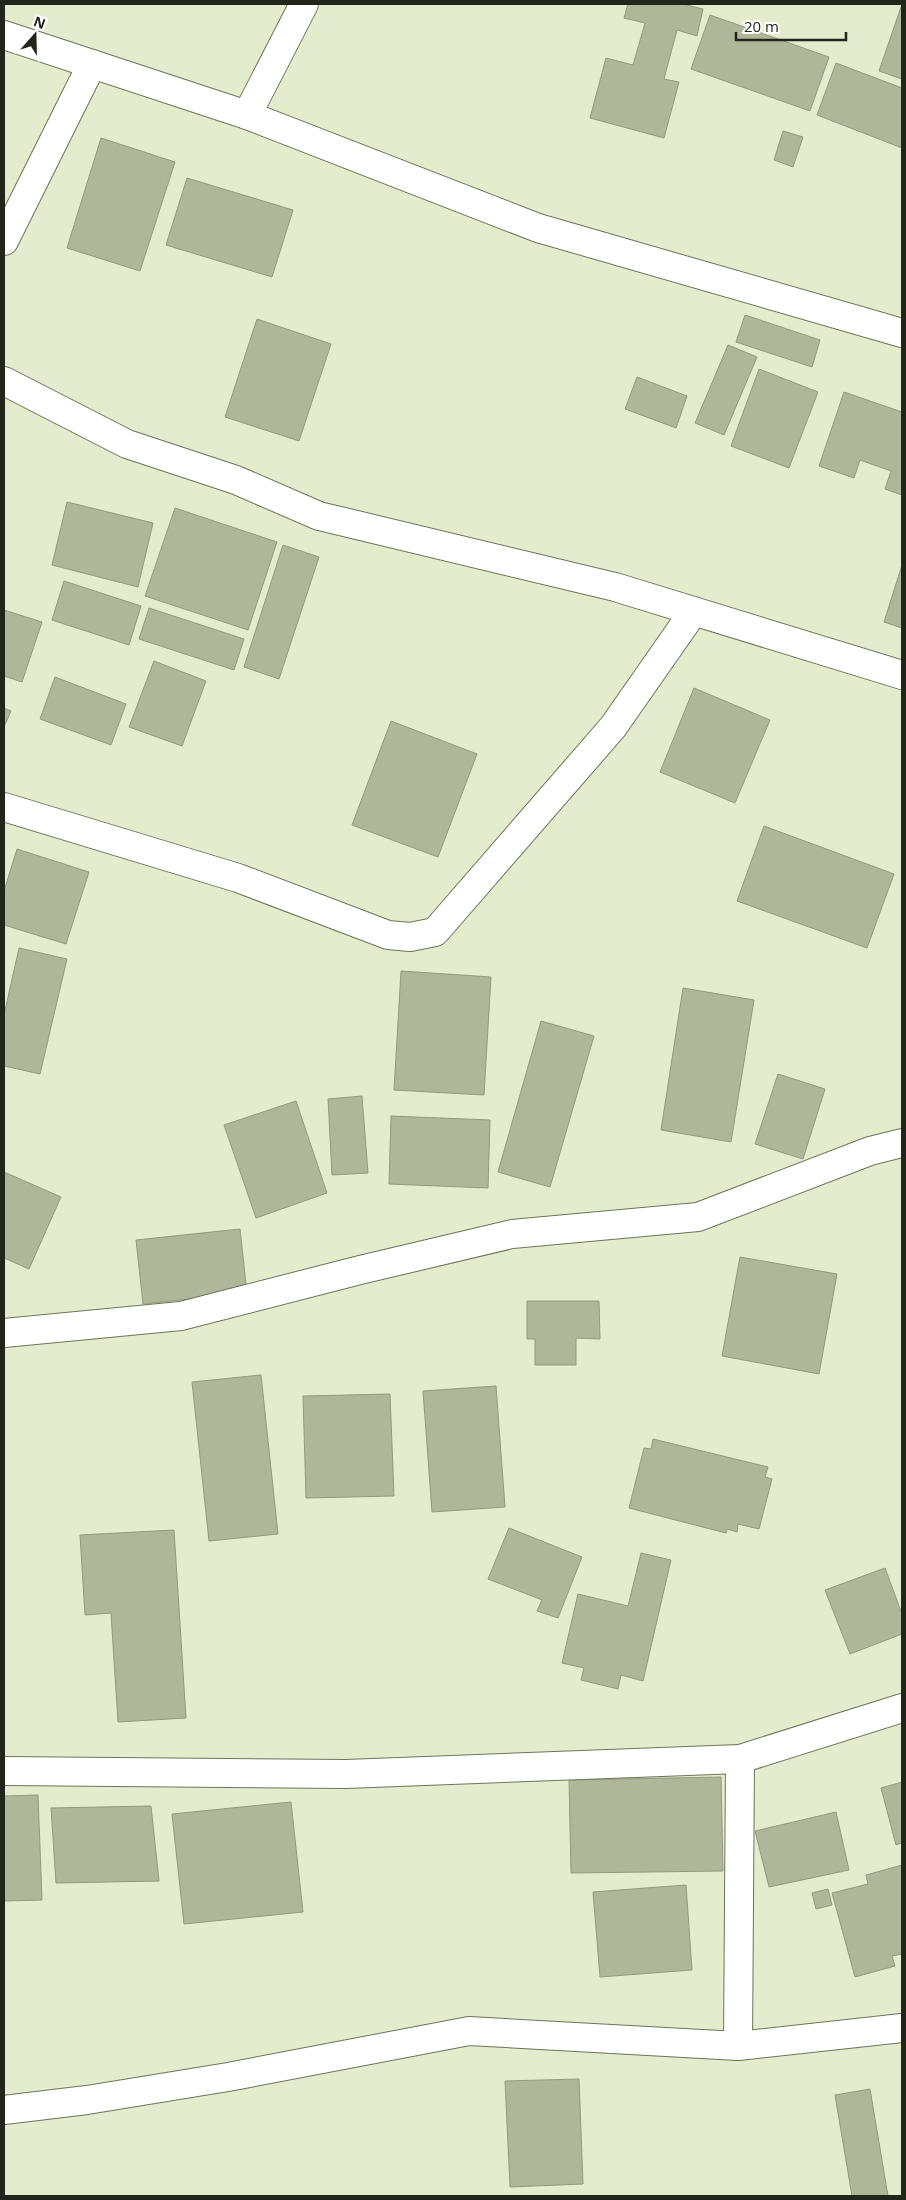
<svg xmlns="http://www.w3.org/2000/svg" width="906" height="2200" viewBox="0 0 906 2200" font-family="'Open Sans',sans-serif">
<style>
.building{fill:#aeb799;stroke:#919a7d}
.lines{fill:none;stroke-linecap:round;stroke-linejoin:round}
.street-casing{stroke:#6c7558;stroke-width:30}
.street{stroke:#fff;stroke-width:28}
</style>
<rect width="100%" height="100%" fill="#e3edcd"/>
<g class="building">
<path d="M 628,4 L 683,4 L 703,9 L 697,36 L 677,30 L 664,79 L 679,82 L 664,138 L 590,118 L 606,58 L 633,65 L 645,23 L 624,18 Z"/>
<path d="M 902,4 L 902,79 L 879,71 Z"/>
<path d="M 710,15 L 829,57 L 810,111 L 691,69 Z"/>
<path d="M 836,63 L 902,88 L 902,148 L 817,115 Z"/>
<path d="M 783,131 L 803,137 L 793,167 L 774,160 Z"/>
<path d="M 101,138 L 175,162 L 140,271 L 67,248 Z"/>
<path d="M 187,178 L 293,210 L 272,277 L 166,245 Z"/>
<path d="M 745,315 L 820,340 L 812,367 L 736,342 Z"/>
<path d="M 257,319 L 331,344 L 299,441 L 225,417 Z"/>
<path d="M 728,345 L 757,357 L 724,435 L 695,423 Z"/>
<path d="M 759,369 L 818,392 L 789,468 L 731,446 Z"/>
<path d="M 637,377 L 687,396 L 676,428 L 625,409 Z"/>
<path d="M 844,392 L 902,412 L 902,495 L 885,489 L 891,471 L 860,460 L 854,478 L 819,466 Z"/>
<path d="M 67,502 L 153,523 L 138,587 L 52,565 Z"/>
<path d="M 175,508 L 277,542 L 248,630 L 145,596 Z"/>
<path d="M 283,545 L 319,557 L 279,679 L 244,667 Z"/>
<path d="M 902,565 L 902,628 L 884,622 Z"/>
<path d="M 64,581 L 141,606 L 129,645 L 52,620 Z"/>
<path d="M 149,608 L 244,639 L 234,670 L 139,639 Z"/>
<path d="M 4,610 L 42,622 L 22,682 L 4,676 Z"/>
<path d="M 154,661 L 206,681 L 182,746 L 129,727 Z"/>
<path d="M 55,677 L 126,704 L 111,745 L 40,719 Z"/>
<path d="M 694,688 L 770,720 L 735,803 L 660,772 Z"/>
<path d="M 4,708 L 11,711 L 4,727 Z"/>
<path d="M 391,721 L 477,754 L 438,857 L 352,825 Z"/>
<path d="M 764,826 L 894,874 L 867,948 L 737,901 Z"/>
<path d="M 17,849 L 89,872 L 66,944 L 4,925 L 4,891 Z"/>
<path d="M 19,948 L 67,959 L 40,1074 L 4,1066 L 4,1015 Z"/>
<path d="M 401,971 L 491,977 L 484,1095 L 394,1090 Z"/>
<path d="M 683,988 L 754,1000 L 731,1142 L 661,1130 Z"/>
<path d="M 541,1021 L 594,1036 L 550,1187 L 498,1172 Z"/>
<path d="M 778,1074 L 825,1089 L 803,1159 L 755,1144 Z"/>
<path d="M 362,1096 L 368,1173 L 332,1175 L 328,1099 Z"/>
<path d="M 296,1101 L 327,1193 L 256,1218 L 224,1125 Z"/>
<path d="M 391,1116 L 490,1120 L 488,1188 L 389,1184 Z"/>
<path d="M 4,1172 L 61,1197 L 29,1269 L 4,1258 Z"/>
<path d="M 240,1229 L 247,1293 L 143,1304 L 136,1240 Z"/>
<path d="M 740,1257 L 837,1274 L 819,1374 L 722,1356 Z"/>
<path d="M 527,1301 L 599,1301 L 600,1339 L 576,1338 L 576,1365 L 535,1365 L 535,1339 L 527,1339 Z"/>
<path d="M 261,1375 L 278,1534 L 209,1541 L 192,1382 Z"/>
<path d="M 496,1386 L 505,1507 L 432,1512 L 423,1391 Z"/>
<path d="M 390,1394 L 394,1496 L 306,1498 L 303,1396 Z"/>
<path d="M 653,1439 L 768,1467 L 765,1477 L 772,1479 L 759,1529 L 738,1524 L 737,1532 L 727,1529 L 726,1533 L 629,1508 L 644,1448 L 651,1449 Z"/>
<path d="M 509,1528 L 582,1557 L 558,1618 L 537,1611 L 542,1600 L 488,1579 Z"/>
<path d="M 174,1530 L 186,1718 L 118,1722 L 111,1613 L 85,1615 L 80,1535 Z"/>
<path d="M 641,1553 L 671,1560 L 643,1681 L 621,1675 L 618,1689 L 581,1680 L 584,1668 L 562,1663 L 578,1594 L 628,1606 Z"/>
<path d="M 885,1568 L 902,1614 L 902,1634 L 850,1654 L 825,1590 Z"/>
<path d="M 721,1777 L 723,1871 L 571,1873 L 569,1780 Z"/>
<path d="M 902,1782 L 902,1843 L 896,1845 L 881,1788 Z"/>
<path d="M 38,1795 L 42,1900 L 4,1901 L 4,1796 Z"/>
<path d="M 291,1802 L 303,1912 L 184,1924 L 172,1814 Z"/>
<path d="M 151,1806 L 159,1881 L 56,1883 L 51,1808 Z"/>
<path d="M 836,1812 L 849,1870 L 769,1887 L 755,1831 Z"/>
<path d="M 902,1865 L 902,1954 L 892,1956 L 895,1966 L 855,1977 L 832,1893 L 868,1884 L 866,1875 Z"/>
<path d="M 686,1885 L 692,1970 L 600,1977 L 593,1892 Z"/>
<path d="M 828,1889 L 832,1905 L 816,1909 L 812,1893 Z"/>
<path d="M 579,2079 L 583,2184 L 510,2187 L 505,2081 Z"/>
<path d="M 870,2089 L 888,2196 L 852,2196 L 835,2095 Z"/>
</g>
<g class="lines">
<defs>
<g id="street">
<path d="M 4,35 L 247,115 L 538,228 L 902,333"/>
<path d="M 247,115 L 304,4"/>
<path d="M 4,241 L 92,64"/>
<path d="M 4,381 L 127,444 L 236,480 L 319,516 L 615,587 L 902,675"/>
<path d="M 4,807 L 238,878 L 388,935 L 410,937 L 435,932 L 613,727 L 694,611"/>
<path d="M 4,1333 L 181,1316 L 360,1270 L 512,1234 L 698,1217 L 870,1151 L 902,1143"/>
<path d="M 4,1771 L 346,1774 L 740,1759 L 902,1708"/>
<path d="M 738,2046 L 740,1759"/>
<path d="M 4,2110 L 87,2100 L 228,2077 L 469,2031 L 738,2046 L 902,2028"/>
</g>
</defs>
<use href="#street" class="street-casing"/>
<use href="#street" class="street"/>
</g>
<rect width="906" height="2200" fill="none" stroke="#22261a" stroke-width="10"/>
<g transform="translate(35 35) rotate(20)" stroke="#ffffff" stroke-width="4" paint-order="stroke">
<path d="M0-4L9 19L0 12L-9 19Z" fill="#22261a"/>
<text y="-8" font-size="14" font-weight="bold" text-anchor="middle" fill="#22261a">N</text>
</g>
<path d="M736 32v8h110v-8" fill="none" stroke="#22261a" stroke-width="2.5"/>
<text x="744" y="32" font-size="15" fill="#22261a" stroke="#ffffff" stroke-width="4" paint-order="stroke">20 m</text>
</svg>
